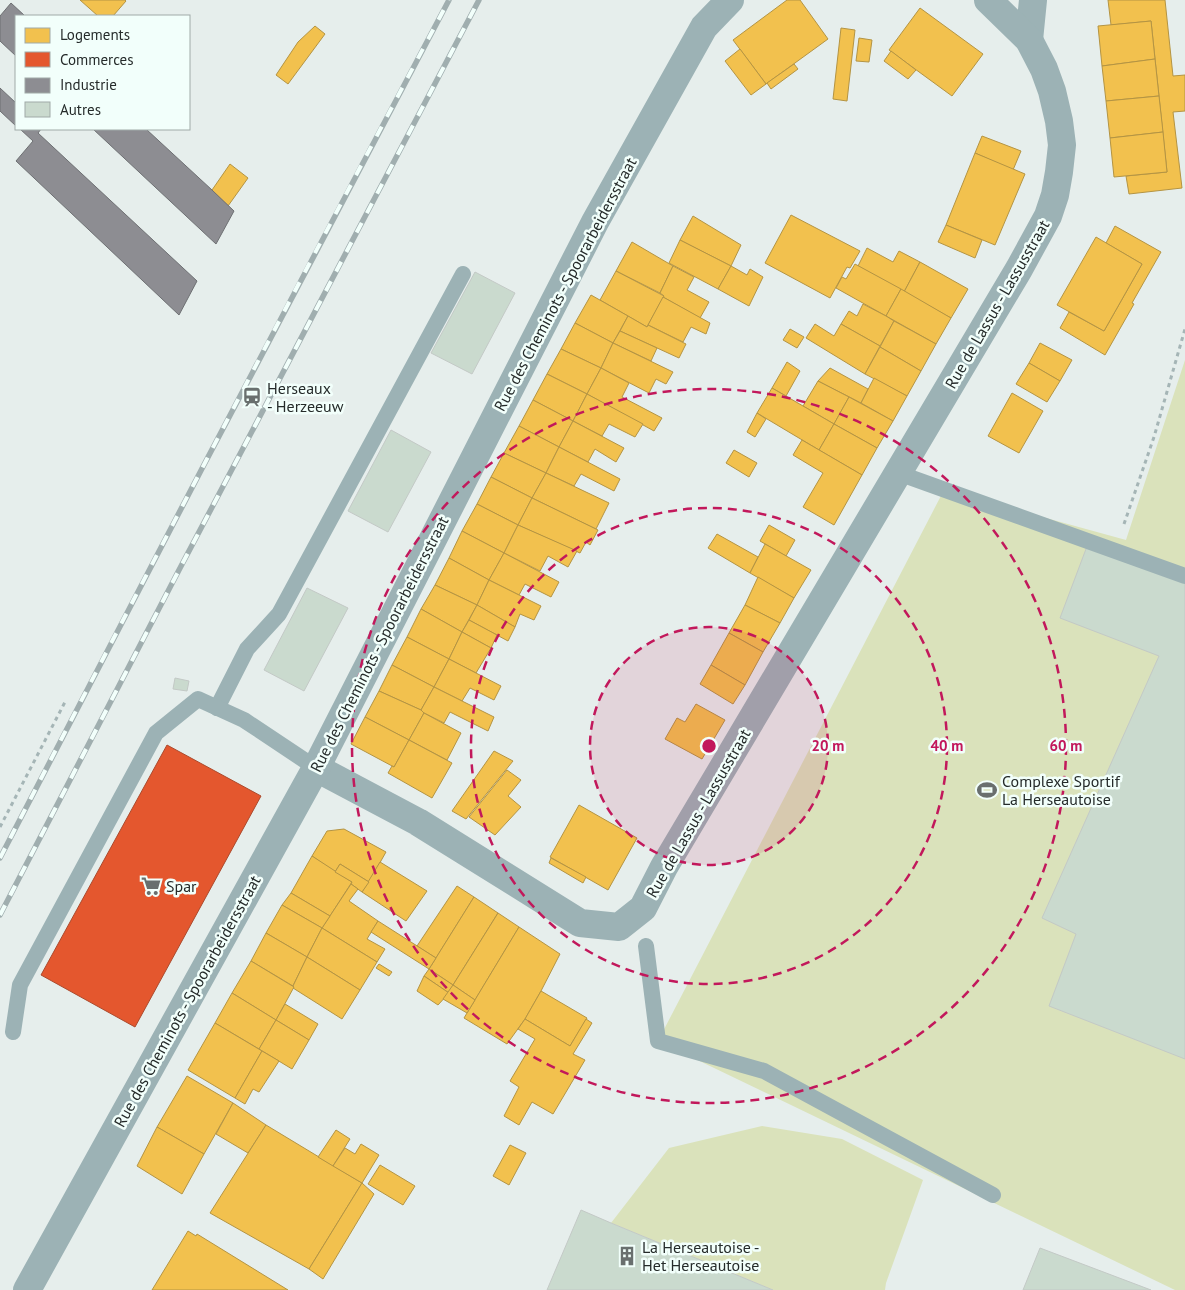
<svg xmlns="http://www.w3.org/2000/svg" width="1185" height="1290" viewBox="0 0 1185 1290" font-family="'PT Sans',sans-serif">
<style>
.green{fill:#dae2bb}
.homes{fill:#f2c14e;stroke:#b49443}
.shops{fill:#e4572e;stroke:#ab4a2d}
.industry{fill:#8d8d92;stroke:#6e7073}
.building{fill:#cadace;stroke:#c3c9c6}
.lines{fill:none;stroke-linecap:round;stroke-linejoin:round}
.path{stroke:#a5b5b6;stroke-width:3;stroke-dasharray:4 4;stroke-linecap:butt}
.service{stroke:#9cb2b5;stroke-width:16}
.minor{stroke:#9cb2b5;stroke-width:28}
.rail-casing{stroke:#a0aeaf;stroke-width:5.5}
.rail{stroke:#f2fffb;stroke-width:4;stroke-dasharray:11;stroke-linecap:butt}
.ring{fill:none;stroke:#c2185b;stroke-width:2.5;stroke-dasharray:9 6}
.labels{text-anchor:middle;stroke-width:5;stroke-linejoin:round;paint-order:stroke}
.street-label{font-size:16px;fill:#252b2a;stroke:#f2fffb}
.poi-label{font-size:16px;fill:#252b2a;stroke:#f2fffb;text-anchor:start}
.centre{fill:#c2185b;stroke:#f2fffb;stroke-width:2.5}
.ring-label{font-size:15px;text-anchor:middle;font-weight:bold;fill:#c2185b;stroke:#f2fffb;stroke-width:5;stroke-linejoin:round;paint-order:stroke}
</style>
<rect width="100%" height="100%" fill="#e6eeec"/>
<g class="green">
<path d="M 1185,360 L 1185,1290 L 1175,1290 L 658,1041 L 944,490 L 1126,540 Z"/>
<path d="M 762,1126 L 842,1139 L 923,1180 L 886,1283 L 885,1290 L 773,1290 L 611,1223 L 669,1148 Z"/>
</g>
<g class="homes">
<path d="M 80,0 L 125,0 L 126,1 L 113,16 L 98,16 Z"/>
<path d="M 787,0 L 800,0 L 828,39 L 766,84 L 733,40 Z"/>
<path d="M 1108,0 L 1165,0 L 1173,76 L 1185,75 L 1185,111 L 1173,112 L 1182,188 L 1129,194 L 1126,176 L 1167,172 L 1155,59 L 1151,21 L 1111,25 Z"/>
<path d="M 920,8 L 983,54 L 952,96 L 889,50 Z"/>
<path d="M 1151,21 L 1155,59 L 1102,66 L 1098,26 Z"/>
<path d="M 315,26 L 325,34 L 288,84 L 276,75 L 298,42 Z"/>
<path d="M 841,28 L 855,30 L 847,101 L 833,99 Z"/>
<path d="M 859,38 L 872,40 L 869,62 L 856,61 Z"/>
<path d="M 740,49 L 766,84 L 751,95 L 725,61 Z"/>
<path d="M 891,51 L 916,70 L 908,79 L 884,61 Z"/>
<path d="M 1155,59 L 1159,96 L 1106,101 L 1102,66 Z"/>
<path d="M 794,64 L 798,69 L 771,89 L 767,83 Z"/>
<path d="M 1159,96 L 1163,132 L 1110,138 L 1106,101 Z"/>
<path d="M 1163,132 L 1167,172 L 1114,177 L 1110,138 Z"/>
<path d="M 982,136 L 1021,151 L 1013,170 L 975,153 Z"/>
<path d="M 975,153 L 1025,174 L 995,245 L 946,225 Z"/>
<path d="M 230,164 L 248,178 L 228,206 L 212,190 Z"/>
<path d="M 791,215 L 860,251 L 850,268 L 847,267 L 830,298 L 765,263 Z"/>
<path d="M 693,216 L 741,245 L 731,266 L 680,240 Z"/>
<path d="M 946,225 L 982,240 L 975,258 L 938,242 Z"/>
<path d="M 1115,226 L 1161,252 L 1132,303 L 1134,304 L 1105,355 L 1060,328 L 1069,312 L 1104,331 L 1142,264 L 1106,243 Z"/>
<path d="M 1096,237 L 1142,264 L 1104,331 L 1057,305 Z"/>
<path d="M 680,240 L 731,266 L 718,289 L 669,263 Z"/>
<path d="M 632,242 L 673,266 L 660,293 L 616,271 Z"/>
<path d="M 867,248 L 893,262 L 899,251 L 920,262 L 904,292 L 858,266 Z"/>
<path d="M 920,262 L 968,289 L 951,318 L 904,292 Z"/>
<path d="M 855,264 L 901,289 L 886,316 L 836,288 L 842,277 L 846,279 Z"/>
<path d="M 673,266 L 694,277 L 687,290 L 709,302 L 700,318 L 663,297 L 664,296 L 660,293 Z"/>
<path d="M 731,266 L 747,275 L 750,269 L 763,277 L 749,306 L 718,289 Z"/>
<path d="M 616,271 L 664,296 L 647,327 L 600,300 Z"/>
<path d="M 901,289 L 951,318 L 936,344 L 886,316 Z"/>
<path d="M 591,295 L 628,316 L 613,343 L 575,323 Z"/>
<path d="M 663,297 L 710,323 L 706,334 L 691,327 L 683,342 L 648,325 Z"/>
<path d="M 863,304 L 886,316 L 894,321 L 880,346 L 841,324 L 849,311 L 857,316 Z"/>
<path d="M 628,316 L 647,327 L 648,325 L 686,344 L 679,358 L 620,331 Z"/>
<path d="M 894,321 L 936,344 L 921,371 L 880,347 Z"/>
<path d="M 575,323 L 613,343 L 601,368 L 561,349 Z"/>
<path d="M 815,324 L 834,336 L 841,324 L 880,346 L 865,374 L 806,338 Z"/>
<path d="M 790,329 L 804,337 L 797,348 L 783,340 Z"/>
<path d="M 620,331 L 657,348 L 651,361 L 613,343 Z"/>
<path d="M 613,343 L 673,372 L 666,384 L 656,379 L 649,393 L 601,368 Z"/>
<path d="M 1040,343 L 1072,360 L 1060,381 L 1029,363 Z"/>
<path d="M 880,347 L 921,371 L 907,396 L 865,374 Z"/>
<path d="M 561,349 L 601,368 L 587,394 L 547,374 Z"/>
<path d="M 787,362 L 800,371 L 786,396 L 772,388 Z"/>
<path d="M 1029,363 L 1060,381 L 1047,402 L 1016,384 Z"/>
<path d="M 601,368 L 629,383 L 622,397 L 662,418 L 654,431 L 587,394 Z"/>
<path d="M 830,368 L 868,389 L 861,403 L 818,381 Z"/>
<path d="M 547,374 L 587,394 L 573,421 L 533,400 Z"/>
<path d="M 874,378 L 907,396 L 893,421 L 861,403 Z"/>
<path d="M 818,381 L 849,397 L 834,424 L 803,406 Z"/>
<path d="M 772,388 L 834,424 L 819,450 L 757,413 Z"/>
<path d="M 1012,393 L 1043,411 L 1019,453 L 988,436 Z"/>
<path d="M 587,394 L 643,424 L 635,437 L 609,424 L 602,436 L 573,421 Z"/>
<path d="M 849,397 L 893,421 L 877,448 L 834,424 Z"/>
<path d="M 533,400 L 573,421 L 559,447 L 519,426 Z"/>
<path d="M 757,413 L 766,419 L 755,437 L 747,432 Z"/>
<path d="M 573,421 L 624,448 L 616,462 L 595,449 L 588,462 L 559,447 Z"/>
<path d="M 834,424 L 877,448 L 862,475 L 819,450 Z"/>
<path d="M 519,426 L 559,447 L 546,473 L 504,453 Z"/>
<path d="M 802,440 L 862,475 L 834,525 L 803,507 L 823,473 L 793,455 Z"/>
<path d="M 559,447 L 620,479 L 614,491 L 581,474 L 574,486 L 546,473 Z"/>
<path d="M 734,450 L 757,463 L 749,477 L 726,463 Z"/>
<path d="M 504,453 L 546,473 L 532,498 L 491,477 Z"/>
<path d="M 546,473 L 609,503 L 596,529 L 532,498 Z"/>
<path d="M 491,477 L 532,498 L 518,525 L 477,504 Z"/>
<path d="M 532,498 L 598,530 L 590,545 L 586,542 L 580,553 L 518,525 Z"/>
<path d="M 477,504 L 518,525 L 504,553 L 462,531 Z"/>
<path d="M 518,525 L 577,551 L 568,567 L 548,556 L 540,571 L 504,553 Z"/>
<path d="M 769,525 L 795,540 L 786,556 L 760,541 Z"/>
<path d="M 462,531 L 504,553 L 489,580 L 449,558 Z"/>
<path d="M 717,534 L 758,557 L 750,573 L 708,548 Z"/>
<path d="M 765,544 L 811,570 L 794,598 L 750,573 Z"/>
<path d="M 504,553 L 559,582 L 551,597 L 525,584 L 519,595 L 489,580 Z"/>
<path d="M 449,558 L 489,580 L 477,605 L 435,585 Z"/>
<path d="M 758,577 L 794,598 L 780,623 L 745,605 Z"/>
<path d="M 489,580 L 541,606 L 534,620 L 520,614 L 515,627 L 477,605 Z"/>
<path d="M 435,585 L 477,605 L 462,632 L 421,609 Z"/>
<path d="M 477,605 L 515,627 L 508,641 L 469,620 Z"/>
<path d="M 745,605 L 780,623 L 763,652 L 729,633 Z"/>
<path d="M 421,609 L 462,632 L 449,659 L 407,637 Z"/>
<path d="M 469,620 L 497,635 L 491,648 L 462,632 Z"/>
<path d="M 462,632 L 491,648 L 476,673 L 449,659 Z"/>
<path d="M 729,633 L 763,652 L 745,685 L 711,665 Z"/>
<path d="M 407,637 L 449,659 L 434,687 L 392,665 Z"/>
<path d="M 449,659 L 501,686 L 494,700 L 470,688 L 462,701 L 434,687 Z"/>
<path d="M 392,665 L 434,687 L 421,710 L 379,691 Z"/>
<path d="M 711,665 L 745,685 L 733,704 L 700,684 Z"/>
<path d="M 434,687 L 494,717 L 488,731 L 450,712 L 444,723 L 424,713 L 421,710 Z"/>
<path d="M 379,691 L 421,710 L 424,713 L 409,740 L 365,717 Z"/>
<path d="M 696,704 L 725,720 L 702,759 L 665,739 L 677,718 L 685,722 Z"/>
<path d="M 424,713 L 461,733 L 447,760 L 409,740 Z"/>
<path d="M 365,717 L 409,740 L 394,767 L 351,744 Z"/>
<path d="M 409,740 L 452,763 L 432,798 L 388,773 L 392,766 L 394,767 Z"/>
<path d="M 494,751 L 513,761 L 466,819 L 452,811 Z"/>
<path d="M 507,770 L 521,780 L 508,796 L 521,807 L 495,835 L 469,817 Z"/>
<path d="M 579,805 L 637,838 L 608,890 L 550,857 Z"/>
<path d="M 344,829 L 386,852 L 369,882 L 340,864 L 335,872 L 312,856 L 327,831 Z"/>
<path d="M 312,856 L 352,882 L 330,916 L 291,893 Z"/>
<path d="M 551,858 L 586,877 L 583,883 L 549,863 Z"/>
<path d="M 380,862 L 427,891 L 406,921 L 362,892 Z"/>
<path d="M 340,864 L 369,882 L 362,892 L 351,884 L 352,882 L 335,872 Z"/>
<path d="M 351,884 L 358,889 L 349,901 L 378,921 L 367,939 L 385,949 L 377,962 L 322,928 Z"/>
<path d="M 457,886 L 474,897 L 436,958 L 417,946 Z"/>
<path d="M 291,893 L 330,916 L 322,928 L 282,905 Z"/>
<path d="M 474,897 L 498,913 L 453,985 L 429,969 Z"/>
<path d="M 282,905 L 322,928 L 307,957 L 266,933 Z"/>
<path d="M 498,913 L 519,927 L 475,1000 L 453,985 Z"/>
<path d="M 378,921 L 436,958 L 429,969 L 371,932 Z"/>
<path d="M 519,927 L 560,954 L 541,991 L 525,1019 L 507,1044 L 464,1018 Z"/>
<path d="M 322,928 L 377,962 L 360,990 L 307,957 Z"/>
<path d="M 266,933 L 307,957 L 293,986 L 251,961 Z"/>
<path d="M 307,957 L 360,990 L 342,1019 L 293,988 L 294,987 L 293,986 Z"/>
<path d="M 251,961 L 294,987 L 276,1020 L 232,993 Z"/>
<path d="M 379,964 L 392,972 L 389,976 L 376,968 Z"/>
<path d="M 429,969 L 453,985 L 449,993 L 424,976 Z"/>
<path d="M 424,976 L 449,993 L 438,1005 L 417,991 Z"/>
<path d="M 453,985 L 475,1000 L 467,1013 L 443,999 Z"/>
<path d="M 541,991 L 587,1018 L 570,1046 L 525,1019 Z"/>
<path d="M 232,993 L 276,1020 L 259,1049 L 215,1023 Z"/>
<path d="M 285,1004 L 318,1024 L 309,1040 L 276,1020 Z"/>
<path d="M 525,1019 L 570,1046 L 586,1019 L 592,1023 L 573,1054 L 585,1060 L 553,1114 L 532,1102 L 519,1125 L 504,1116 L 519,1087 L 510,1081 L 535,1039 L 518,1029 Z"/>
<path d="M 276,1020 L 309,1040 L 292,1069 L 259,1049 Z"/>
<path d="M 215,1023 L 262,1051 L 235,1098 L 188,1070 Z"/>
<path d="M 262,1051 L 279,1061 L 259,1092 L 253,1089 L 245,1104 L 235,1098 Z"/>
<path d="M 187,1076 L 233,1103 L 204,1154 L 157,1127 Z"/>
<path d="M 233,1103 L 266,1125 L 248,1153 L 216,1134 Z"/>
<path d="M 266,1125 L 362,1183 L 309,1269 L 210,1213 Z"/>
<path d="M 157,1127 L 204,1154 L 182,1194 L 137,1166 Z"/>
<path d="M 336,1130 L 350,1139 L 333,1166 L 318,1157 Z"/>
<path d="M 361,1144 L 379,1155 L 362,1183 L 333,1166 L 345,1148 L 355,1154 Z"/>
<path d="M 510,1145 L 526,1153 L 509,1185 L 493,1176 Z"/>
<path d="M 380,1165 L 415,1186 L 403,1205 L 368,1184 Z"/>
<path d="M 362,1183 L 374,1194 L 323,1279 L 309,1269 Z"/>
<path d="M 188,1231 L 196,1236 L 197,1234 L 288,1290 L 152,1290 Z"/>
</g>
<path class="shops" d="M 167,745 L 261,796 L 135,1027 L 41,975 Z"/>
<g class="industry">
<path d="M 11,3 L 25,16 L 16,16 L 16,56 L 0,41 L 0,16 Z"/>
<path d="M 0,88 L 16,103 L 16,126 L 0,111 Z"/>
<path d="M 20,129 L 41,129 L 38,133 L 197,281 L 179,315 L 16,161 L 33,141 Z"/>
<path d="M 93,129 L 146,129 L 212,190 L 234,211 L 216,244 Z"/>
</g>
<g class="building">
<path d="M 475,272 L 515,293 L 472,374 L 431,353 Z"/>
<path d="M 391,430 L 431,452 L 388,532 L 348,511 Z"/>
<path d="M 1089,541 L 1185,583 L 1185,1059 L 1049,1006 L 1076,934 L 1042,918 L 1159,656 L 1060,618 Z"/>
<path d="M 307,588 L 348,608 L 304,691 L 264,670 Z"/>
<path d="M 175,678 L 189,681 L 187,691 L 173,689 Z"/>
<path d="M 581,1210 L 611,1223 L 773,1290 L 547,1290 Z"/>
<path d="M 1040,1248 L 1151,1290 L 1023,1290 Z"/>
</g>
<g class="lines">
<g class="path">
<path d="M 1124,524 L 1154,437 L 1185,329"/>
<path d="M 0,827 L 65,702"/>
</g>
<g class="service">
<path d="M 898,473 L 1185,576"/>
<path d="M 217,708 L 247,649 L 279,614 L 463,274"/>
<path d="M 646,946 L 658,1041 L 764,1071 L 993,1195"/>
<path d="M 13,1032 L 20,985 L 156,733 L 198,699 L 244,720 L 316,768"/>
</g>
<g class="minor">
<path d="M 1029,40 L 1033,0"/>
<path d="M 316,768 L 418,822 L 580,923 L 619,927 L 643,908 L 664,867 L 1019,269 L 1048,216 L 1055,195 L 1059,172 L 1062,145 L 1059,121 L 1052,91 L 1044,69 L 1029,40 L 988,0"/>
<path d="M 27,1290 L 316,768 L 595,222 L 704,27 L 730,0"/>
</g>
<defs>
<g id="rail">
<path d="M 0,858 C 148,571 297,285 449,0"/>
<path d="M 0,915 L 179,570 L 479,0"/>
</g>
</defs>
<use href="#rail" class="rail-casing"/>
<use href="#rail" class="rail"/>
</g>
<circle cx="709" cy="746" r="119" fill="#c2185b" fill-opacity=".12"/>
<g class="ring">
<circle cx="709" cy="746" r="119"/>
<circle cx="709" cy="746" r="238"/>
<circle cx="709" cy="746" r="357"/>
</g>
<defs>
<symbol id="station-bare" viewBox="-9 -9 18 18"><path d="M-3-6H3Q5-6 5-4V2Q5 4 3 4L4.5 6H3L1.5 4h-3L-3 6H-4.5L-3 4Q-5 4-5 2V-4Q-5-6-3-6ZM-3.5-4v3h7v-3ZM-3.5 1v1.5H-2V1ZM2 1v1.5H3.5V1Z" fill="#696f6e" stroke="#f2fffb" stroke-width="2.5" paint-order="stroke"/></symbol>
<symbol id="stadium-bare" viewBox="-9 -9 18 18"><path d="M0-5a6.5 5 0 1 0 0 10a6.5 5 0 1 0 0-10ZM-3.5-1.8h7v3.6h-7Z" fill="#696f6e" stroke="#f2fffb" stroke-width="2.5" paint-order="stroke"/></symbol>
<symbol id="supermarket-bare" viewBox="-9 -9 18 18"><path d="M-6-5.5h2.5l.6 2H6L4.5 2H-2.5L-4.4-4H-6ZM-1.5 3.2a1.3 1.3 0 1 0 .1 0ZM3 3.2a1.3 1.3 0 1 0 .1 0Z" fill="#696f6e" stroke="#f2fffb" stroke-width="2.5" paint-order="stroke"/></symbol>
<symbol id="building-bare" viewBox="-9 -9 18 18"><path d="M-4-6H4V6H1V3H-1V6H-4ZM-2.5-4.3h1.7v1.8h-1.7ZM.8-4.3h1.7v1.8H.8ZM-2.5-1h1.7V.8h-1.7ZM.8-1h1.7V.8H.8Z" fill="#696f6e" stroke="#f2fffb" stroke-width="2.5" paint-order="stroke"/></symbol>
</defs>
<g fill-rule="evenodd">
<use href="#station-bare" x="238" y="383" width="28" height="28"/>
<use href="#stadium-bare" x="973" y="776" width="28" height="28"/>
<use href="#supermarket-bare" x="137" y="872" width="28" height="28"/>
<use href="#building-bare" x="613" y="1242" width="28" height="28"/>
</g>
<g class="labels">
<g class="street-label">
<text transform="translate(565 284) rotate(-62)" y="6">Rue des Cheminots - Spoorarbeidersstraat</text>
<text transform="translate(997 304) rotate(-60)" y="6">Rue de Lassus - Lassusstraat</text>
<text transform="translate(379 644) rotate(-63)" y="6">Rue des Cheminots - Spoorarbeidersstraat</text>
<text transform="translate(698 813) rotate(-60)" y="6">Rue de Lassus - Lassusstraat</text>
<text transform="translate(187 1001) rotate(-61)" y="6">Rue des Cheminots - Spoorarbeidersstraat</text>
</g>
<g class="poi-label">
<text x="267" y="394">Herseaux<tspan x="267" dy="18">- Herzeeuw</tspan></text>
<text x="1002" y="787">Complexe Sportif<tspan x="1002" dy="18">La Herseautoise</tspan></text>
<text x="166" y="892">Spar</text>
<text x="642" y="1253">La Herseautoise -<tspan x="642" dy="18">Het Herseautoise</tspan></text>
</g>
</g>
<circle cx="709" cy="746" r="8" class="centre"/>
<g class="ring-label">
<text x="828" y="751">20 m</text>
<text x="947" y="751">40 m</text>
<text x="1066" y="751">60 m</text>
</g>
<rect x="15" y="15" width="175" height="115" fill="#f2fffb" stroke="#a0aaa7"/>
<rect x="25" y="28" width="25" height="15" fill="#f2c14e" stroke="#a0aaa7"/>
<text x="60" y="40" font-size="15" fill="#252b2a">Logements</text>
<rect x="25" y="52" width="25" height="15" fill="#e4572e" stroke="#a0aaa7"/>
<text x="60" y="65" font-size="15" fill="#252b2a">Commerces</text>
<rect x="25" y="78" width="25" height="15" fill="#8d8d92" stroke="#a0aaa7"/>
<text x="60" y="90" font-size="15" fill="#252b2a">Industrie</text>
<rect x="25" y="102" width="25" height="15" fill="#cadace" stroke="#a0aaa7"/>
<text x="60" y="115" font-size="15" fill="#252b2a">Autres</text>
</svg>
